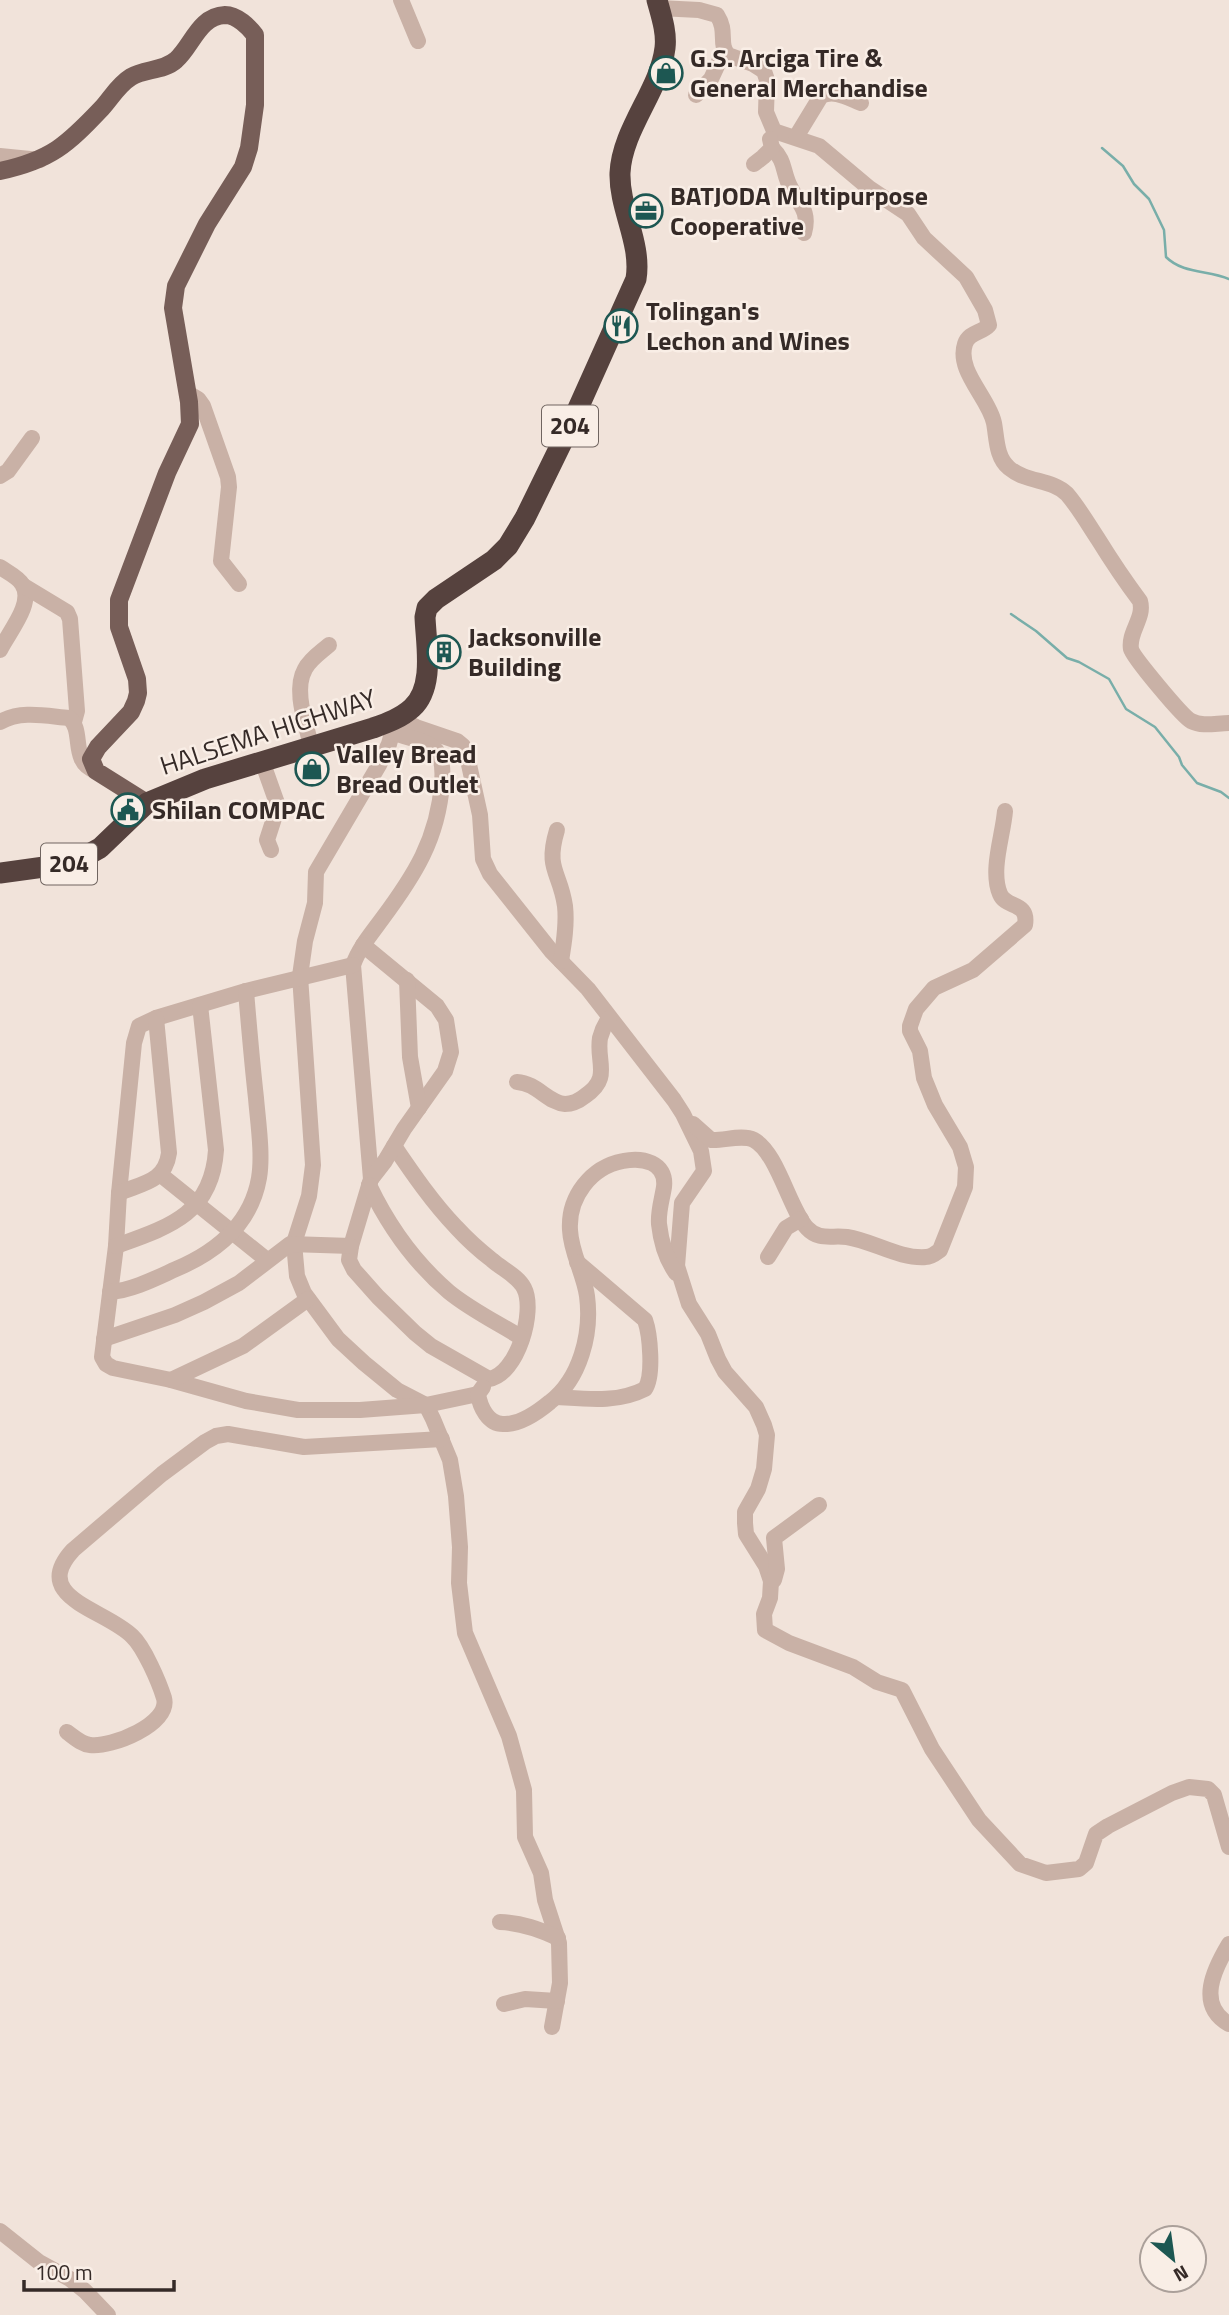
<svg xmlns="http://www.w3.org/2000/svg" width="1229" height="2315" viewBox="0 0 1229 2315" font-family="'Titillium Web',sans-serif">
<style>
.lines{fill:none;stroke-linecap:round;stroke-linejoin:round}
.stream{stroke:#79aea9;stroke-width:2.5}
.minor{stroke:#c9b1a6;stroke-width:16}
.major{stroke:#775e58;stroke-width:18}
.highway{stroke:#56423e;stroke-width:21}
.labels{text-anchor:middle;stroke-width:5;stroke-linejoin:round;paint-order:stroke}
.shield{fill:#f9eee6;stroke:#706560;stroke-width:2}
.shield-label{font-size:24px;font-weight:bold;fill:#352a27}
.poi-label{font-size:26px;font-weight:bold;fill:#352a27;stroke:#f9eee6;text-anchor:start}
.street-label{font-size:26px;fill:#352a27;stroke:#f9eee6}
</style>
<rect width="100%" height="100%" fill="#f1e3da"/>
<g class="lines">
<g class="stream">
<path d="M 1102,148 L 1123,166 L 1134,184 L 1149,199 L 1164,230 L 1166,257 C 1183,274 1208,270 1229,279"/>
<path d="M 1011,614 L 1036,631 L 1067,658 L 1079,662 L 1109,679 L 1126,709 L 1155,727 L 1179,757 L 1182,765 L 1197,783 L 1221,792 L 1229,798"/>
</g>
<g class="minor">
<path d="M 401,0 L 418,41"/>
<path d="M 659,8 L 699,10 L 717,15 C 728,32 718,43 728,55 L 753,64 L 764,71 L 767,80 L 766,112 L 774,131 L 819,146 L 869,188 L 908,214 L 924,238 L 966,277 L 985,310 L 989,325 C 982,333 969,332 965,344 C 956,371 989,398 994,423 C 997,439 996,457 1009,468 C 1027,483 1052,479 1067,494 C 1079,508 1088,524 1098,539 C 1111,560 1125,581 1140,601 C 1145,618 1128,632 1131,649 C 1133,657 1182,716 1191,721 C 1203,727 1216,723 1229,723"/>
<path d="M 696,95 L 711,79 L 724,51"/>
<path d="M 796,137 L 821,96 C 834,89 848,98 861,103"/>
<path d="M 772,148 C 785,161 782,167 788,182 C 796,203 811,208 804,233"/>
<path d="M 0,156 L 40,160"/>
<path d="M 754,164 L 763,157 L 772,148 L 770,139"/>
<path d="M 188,393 L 198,399 L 203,406 L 228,477 L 229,487 L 221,561 L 239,584"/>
<path d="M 0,476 L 8,471 L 32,438"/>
<path d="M 0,567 C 7,572 18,577 22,584 C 35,603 8,633 0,650"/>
<path d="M 24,586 L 67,612 L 70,619 L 77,711 L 74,722"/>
<path d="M 401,716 L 408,723 L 416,727 L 457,741 L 463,746 L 468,760 L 480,815 L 483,859 L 490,874 L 552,952 L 588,989 L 674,1100 L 683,1114 L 701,1151 L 704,1171 L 682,1203 L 677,1266 L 689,1304 L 708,1334 L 718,1359 L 725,1372 L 756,1407 L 764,1425 L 767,1435 L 764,1469 L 758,1489 L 745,1512 L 745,1523 L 746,1534 L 766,1566 L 771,1581 L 770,1598 L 764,1614 L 765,1630 L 789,1643 L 853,1667 L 877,1682 L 902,1690 L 932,1749 L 979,1820 L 1020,1864 L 1046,1873 L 1079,1869 L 1086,1863 L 1096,1834 L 1108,1826 L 1172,1793 L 1189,1787 L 1208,1789 L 1214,1795 L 1229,1847"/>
<path d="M 396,719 L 389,744 L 379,765 L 316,872 L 315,903 L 305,941 L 300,976 L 313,1165 L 309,1196 L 294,1243 L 297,1276 L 304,1293 L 338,1339 L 364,1363 L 397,1390 L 426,1405 L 433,1419 L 450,1460 L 456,1496 L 460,1547 L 459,1583 L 465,1633 L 509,1736 L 524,1790 L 525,1837 L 541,1873 L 545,1900 L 559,1943 L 560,1983 L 552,2027"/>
<path d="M 0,722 C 21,710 46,716 69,718 C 85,731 69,762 96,771"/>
<path d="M 393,733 C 405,737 424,740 434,748 C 443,756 443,772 442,783 C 438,839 414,876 382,919 C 371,934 359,948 353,965 L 371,1179 L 351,1246 L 349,1260 L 354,1270 L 378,1297 L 415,1333 L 431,1346 L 489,1379 C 517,1375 536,1311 524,1288 C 518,1276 502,1269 492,1260 C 479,1250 467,1239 456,1227 C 433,1203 413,1174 394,1146"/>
<path d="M 311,746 C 306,723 293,690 305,669 C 310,659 321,652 329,645"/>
<path d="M 262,761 L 278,806 L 267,840 L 271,850"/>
<path d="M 557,830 C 545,870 560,871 565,906 C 567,924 564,943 561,961"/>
<path d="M 363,945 L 437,1006 L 446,1020 L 451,1052 L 445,1071 L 404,1129 L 385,1161 L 371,1179"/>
<path d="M 353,965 L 246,991 L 156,1018 L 139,1026 L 134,1043 L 119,1193 L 116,1246 L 102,1357 L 106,1364 L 113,1368 L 171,1380 L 246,1401 L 298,1410 L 360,1410 L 426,1405 L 478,1394"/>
<path d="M 407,980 L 410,1057 L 419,1108"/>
<path d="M 517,1082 C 537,1083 548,1103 565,1104 C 572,1104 580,1100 585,1096 C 612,1078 596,1062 600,1038 C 602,1030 605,1024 609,1018"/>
<path d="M 693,1124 L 711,1140 C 724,1141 742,1134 754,1140 C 777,1152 790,1210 807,1228 C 819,1241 831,1235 847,1237 C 873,1241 899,1259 926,1257 C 931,1257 936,1253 940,1250 L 965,1187 L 966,1167 L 960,1147 L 935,1105 L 924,1078 L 920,1051 L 910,1031 L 910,1026 L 916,1009 L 934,988 L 973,970 L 1025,925 C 1029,901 1006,909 1000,894 C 990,870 1003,836 1005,811"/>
<path d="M 161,1175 L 267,1260"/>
<path d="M 369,1185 C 388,1225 415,1263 449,1292 C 471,1310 498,1323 522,1338"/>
<path d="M 119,1193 C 143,1183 165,1182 169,1153 L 156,1018"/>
<path d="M 116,1246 C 169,1227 212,1214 216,1150 L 200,1005"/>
<path d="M 768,1257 L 786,1228 L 801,1219"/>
<path d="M 110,1292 C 133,1290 156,1278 176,1269 C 216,1252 251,1224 259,1178 C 263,1155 258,1122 256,1098 C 252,1062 249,1027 246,991"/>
<path d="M 104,1339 L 175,1315 L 204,1302 L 239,1283 L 290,1244 L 351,1246"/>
<path d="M 171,1380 L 243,1346 L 308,1299"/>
<path d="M 483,1387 L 478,1394 C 480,1407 488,1424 503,1424 C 519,1425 538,1412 550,1402 C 580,1379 592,1334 587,1296 C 584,1274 571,1253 570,1230 C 568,1197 591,1167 623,1161 C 642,1157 667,1162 664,1187 C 662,1200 658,1211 659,1224 C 661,1242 666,1259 676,1273"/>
<path d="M 557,1397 C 587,1399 618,1403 645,1389 C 654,1376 650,1334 645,1320 L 577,1262"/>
<path d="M 774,1580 L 777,1569 L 774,1538 L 819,1505"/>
<path d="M 67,1732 C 74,1737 81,1744 90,1745 C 111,1748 171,1724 164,1698 C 159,1682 144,1647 132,1636 C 105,1609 29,1598 73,1550 L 162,1474 L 205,1442 L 216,1436 L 228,1434 L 304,1447 L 442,1439"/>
<path d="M 500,1922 C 522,1923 539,1929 558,1938"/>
<path d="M 1229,1944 C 1214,1969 1196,2005 1229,2024"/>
<path d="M 504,2004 L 525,1999 L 557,2001"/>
<path d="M 0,2231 L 39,2262 L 70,2279 L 85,2291 L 108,2315"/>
</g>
<path class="major" d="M 0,171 C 51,160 67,145 102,108 C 112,97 118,85 131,77 C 144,69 164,71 176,60 C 192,46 199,16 225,15 C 237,15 249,27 255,35 L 255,105 L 249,148 L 243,167 L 207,224 L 176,286 L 173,308 L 189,402 L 190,424 L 167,473 L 119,600 L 119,627 L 137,679 L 138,693 L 136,701 L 131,712 L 98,747 L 91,759 L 96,771 L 147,803"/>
<path class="highway" d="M 0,873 L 73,863 L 100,848 L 147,803 L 205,779 L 373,728 C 387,723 401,718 412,708 C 435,687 426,644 425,617 L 427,608 L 436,599 L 494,560 L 508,546 L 525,518 L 571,424 L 636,279 C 642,243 619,209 620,173 C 622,129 660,90 665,48 C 667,32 661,15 657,0"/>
</g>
<defs>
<symbol id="shop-ring" viewBox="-11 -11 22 22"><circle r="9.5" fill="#f9eee6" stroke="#1d5752" stroke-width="1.5"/><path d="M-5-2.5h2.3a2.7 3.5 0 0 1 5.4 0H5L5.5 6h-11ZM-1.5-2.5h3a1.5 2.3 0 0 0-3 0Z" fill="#1d5752"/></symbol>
<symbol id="office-ring" viewBox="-11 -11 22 22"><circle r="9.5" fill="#f9eee6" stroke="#1d5752" stroke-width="1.5"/><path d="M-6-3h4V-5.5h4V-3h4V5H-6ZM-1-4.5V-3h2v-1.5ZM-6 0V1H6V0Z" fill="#1d5752"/></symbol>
<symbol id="restaurant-ring" viewBox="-11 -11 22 22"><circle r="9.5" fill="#f9eee6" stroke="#1d5752" stroke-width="1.5"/><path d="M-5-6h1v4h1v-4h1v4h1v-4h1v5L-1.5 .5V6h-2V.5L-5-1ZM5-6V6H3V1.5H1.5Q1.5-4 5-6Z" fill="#1d5752"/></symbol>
<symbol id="building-ring" viewBox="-11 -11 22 22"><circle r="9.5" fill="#f9eee6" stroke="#1d5752" stroke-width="1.5"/><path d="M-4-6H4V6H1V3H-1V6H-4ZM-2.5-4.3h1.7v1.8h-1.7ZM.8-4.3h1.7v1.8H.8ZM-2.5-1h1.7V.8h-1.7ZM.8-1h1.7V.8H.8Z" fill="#1d5752"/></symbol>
<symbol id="civic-ring" viewBox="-11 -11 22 22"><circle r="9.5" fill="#f9eee6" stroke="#1d5752" stroke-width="1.5"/><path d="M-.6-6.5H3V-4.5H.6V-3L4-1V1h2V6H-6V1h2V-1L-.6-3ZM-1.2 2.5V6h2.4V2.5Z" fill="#1d5752"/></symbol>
</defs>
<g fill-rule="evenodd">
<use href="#shop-ring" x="647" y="54" width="38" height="38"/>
<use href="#office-ring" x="627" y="192" width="38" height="38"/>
<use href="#restaurant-ring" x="602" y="307" width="38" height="38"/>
<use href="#building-ring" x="425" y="633" width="38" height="38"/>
<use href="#shop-ring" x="293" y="750" width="38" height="38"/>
<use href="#civic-ring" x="109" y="791" width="38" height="38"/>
</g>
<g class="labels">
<g class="shield">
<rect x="542" y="405.5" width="56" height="41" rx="5"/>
<rect x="41" y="843.5" width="56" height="41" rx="5"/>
</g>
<g class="shield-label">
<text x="570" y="434">204</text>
<text x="69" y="872">204</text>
</g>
<g class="poi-label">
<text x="690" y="67">G.S. Arciga Tire &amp;<tspan x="690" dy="30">General Merchandise</tspan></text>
<text x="670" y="205">BATJODA Multipurpose<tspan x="670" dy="30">Cooperative</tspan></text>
<text x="646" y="320">Tolingan's<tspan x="646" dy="30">Lechon and Wines</tspan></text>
<text x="468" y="646">Jacksonville<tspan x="468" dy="30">Building</tspan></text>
<text x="336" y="763">Valley Bread<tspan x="336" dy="30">Bread Outlet</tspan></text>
<text x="152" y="819">Shilan COMPAC</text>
</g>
<g class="street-label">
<text transform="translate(268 732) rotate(-18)" y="9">HALSEMA HIGHWAY</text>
</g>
</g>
<g transform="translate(1173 2259) rotate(151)"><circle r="33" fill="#f9eee6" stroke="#aba09a" stroke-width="2"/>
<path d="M0-5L12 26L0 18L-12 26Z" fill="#1d5752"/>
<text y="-10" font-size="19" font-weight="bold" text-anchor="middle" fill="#352a27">N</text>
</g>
<path d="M24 2280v10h150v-10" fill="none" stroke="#352a27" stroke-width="3.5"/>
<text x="35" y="2280" font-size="21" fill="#352a27" stroke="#f9eee6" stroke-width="5" paint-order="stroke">100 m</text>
</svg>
